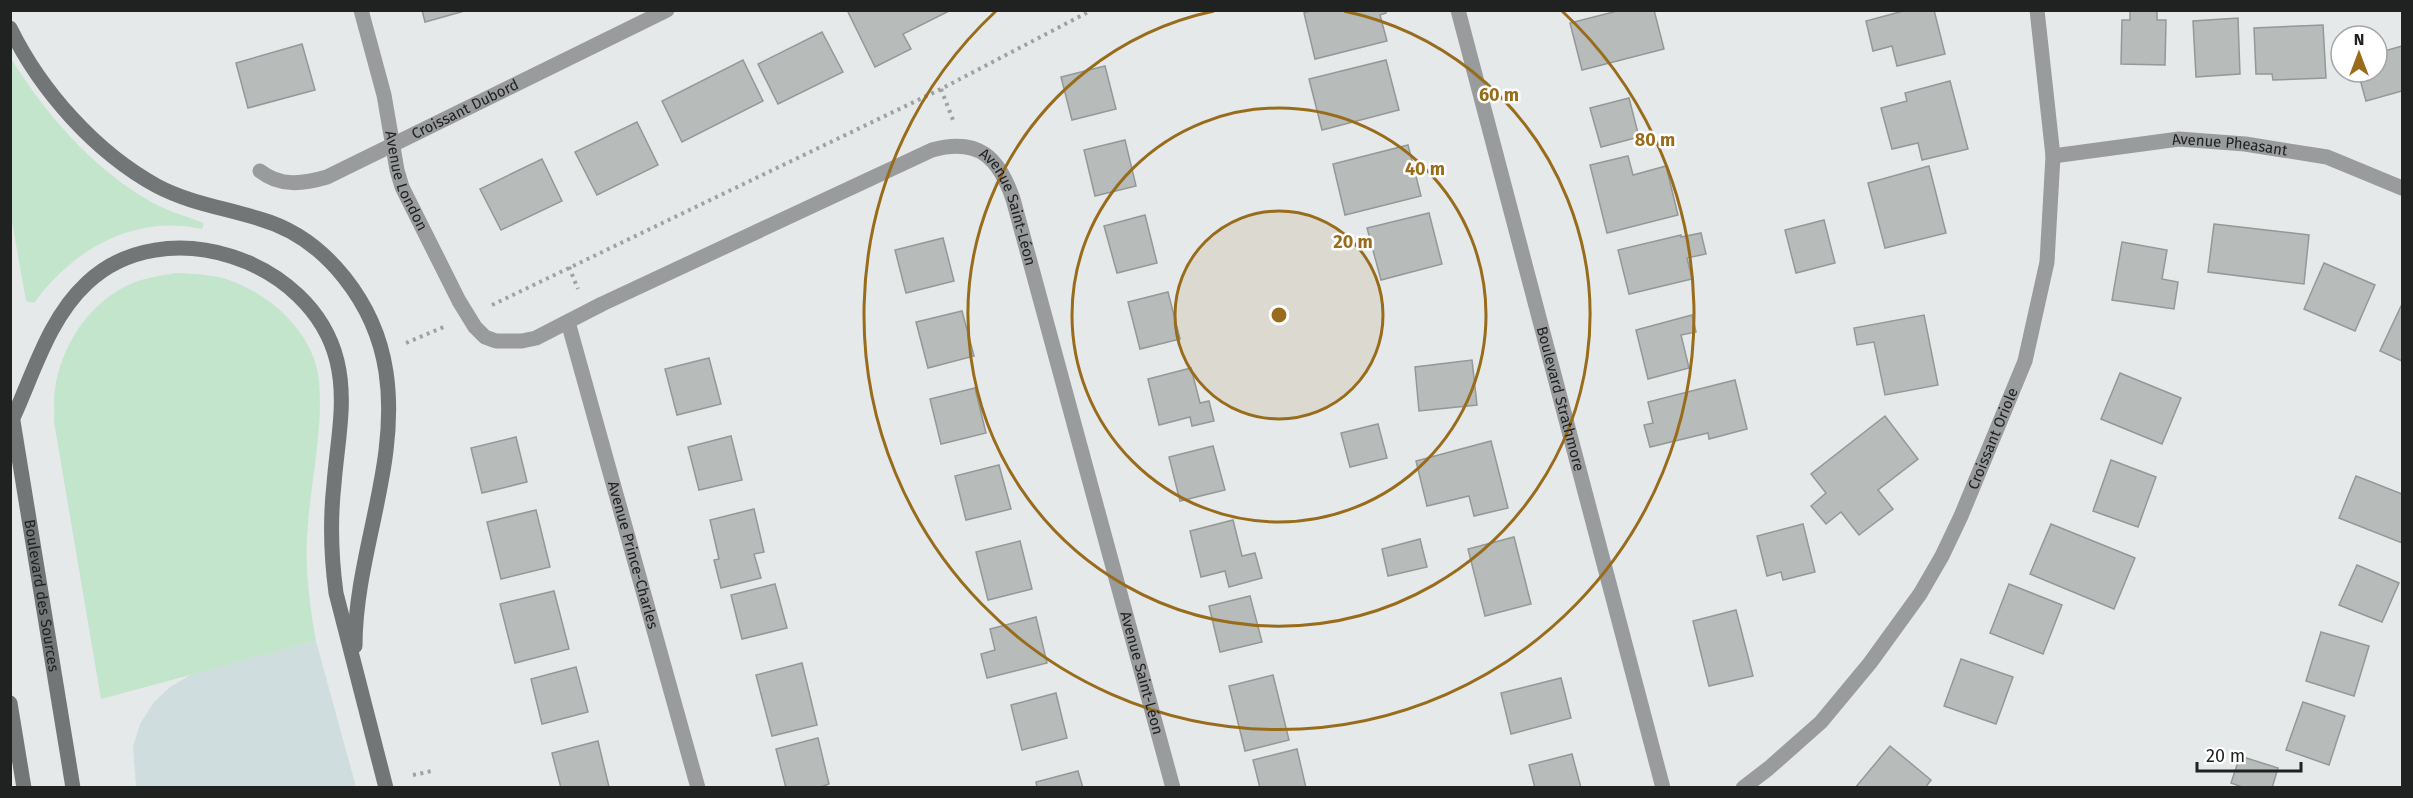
<svg xmlns="http://www.w3.org/2000/svg" width="2413" height="798" viewBox="0 0 2413 798" font-family="'Fira Sans',sans-serif">
<style>
.built{fill:#d0ddde}
.green{fill:#c3e5cc}
.building{fill:#b7bbba;stroke:#949897;stroke-width:1.5}
.lines{fill:none;stroke-linecap:round;stroke-linejoin:round}
.path{stroke:#9fa2a3;stroke-width:4;stroke-dasharray:3 4.5;stroke-linecap:butt}
.street{stroke:#999b9c;stroke-width:15}
.secondary{stroke:#737677;stroke-width:15}
.ring{fill:none;stroke:#986c1b;stroke-width:3}
.labels{text-anchor:middle;stroke-width:5;stroke-linejoin:round;paint-order:stroke}
.street-label{font-size:15px;fill:#202121;stroke:#fff}
.centre{fill:#986c1b;stroke:#fff;stroke-width:3}
.ring-label{font-size:18px;text-anchor:middle;font-weight:bold;fill:#986c1b;stroke:#fff;stroke-width:5;stroke-linejoin:round;paint-order:stroke}
</style>
<rect width="100%" height="100%" fill="#e5e9ea"/>
<path class="built" d="M 316,641 L 356,787 L 136,787 L 133,746 L 140,724 L 154,702 L 170,687 L 192,674 Z"/>
<g class="green">
<path d="M 10,57 C 44,112 91,167 148,200 C 164,210 185,216 204,223 L 202,229 C 135,214 73,249 34,303 L 26,301 L 11,216 Z"/>
<path d="M 176,273 C 196,274 215,274 234,282 C 275,298 315,336 319,381 C 323,429 312,476 308,523 C 304,563 309,602 316,641 L 101,699 L 54,422 C 55,411 53,400 55,389 C 61,348 85,309 122,288 C 138,279 158,276 176,273 Z"/>
</g>
<g class="building">
<path d="M 422,10 L 468,10 L 425,22 Z"/>
<path d="M 847,10 L 949,10 L 949,11 L 903,34 L 911,49 L 875,67 Z"/>
<path d="M 1312,10 L 1386,10 L 1386,13 L 1380,15 L 1387,41 L 1315,59 L 1304,13 Z"/>
<path d="M 1621,10 L 1654,10 L 1664,49 L 1582,70 L 1570,23 Z"/>
<path d="M 1907,10 L 1934,10 L 1945,54 L 1897,66 L 1892,46 L 1873,51 L 1866,21 Z"/>
<path d="M 2130,10 L 2157,11 L 2157,20 L 2166,20 L 2165,65 L 2121,64 L 2122,20 L 2130,20 Z"/>
<path d="M 2238,18 L 2240,74 L 2196,77 L 2193,21 Z"/>
<path d="M 2323,25 L 2326,78 L 2273,80 L 2272,74 L 2256,74 L 2254,28 Z"/>
<path d="M 822,32 L 843,72 L 778,104 L 758,64 Z"/>
<path d="M 302,44 L 315,90 L 248,108 L 236,63 Z"/>
<path d="M 2402,46 L 2402,91 L 2366,101 L 2358,72 L 2377,72 L 2377,53 Z"/>
<path d="M 743,60 L 763,101 L 682,142 L 662,101 Z"/>
<path d="M 1386,60 L 1399,110 L 1322,130 L 1309,79 Z"/>
<path d="M 1105,66 L 1116,109 L 1072,120 L 1061,77 Z"/>
<path d="M 1950,81 L 1968,149 L 1922,160 L 1918,143 L 1892,149 L 1881,108 L 1907,101 L 1905,93 Z"/>
<path d="M 1629,98 L 1639,137 L 1601,147 L 1590,108 Z"/>
<path d="M 637,122 L 658,165 L 597,195 L 575,152 Z"/>
<path d="M 1125,140 L 1136,186 L 1095,196 L 1084,150 Z"/>
<path d="M 1408,145 L 1421,196 L 1345,215 L 1333,164 Z"/>
<path d="M 1628,156 L 1633,175 L 1666,166 L 1678,215 L 1607,233 L 1590,165 Z"/>
<path d="M 542,159 L 562,201 L 501,230 L 480,189 Z"/>
<path d="M 1929,166 L 1946,233 L 1885,248 L 1868,183 Z"/>
<path d="M 1429,213 L 1442,264 L 1381,280 L 1367,228 Z"/>
<path d="M 1145,215 L 1157,263 L 1117,273 L 1104,226 Z"/>
<path d="M 1824,220 L 1835,263 L 1796,273 L 1785,230 Z"/>
<path d="M 2214,224 L 2309,235 L 2304,284 L 2208,272 Z"/>
<path d="M 1701,233 L 1706,254 L 1687,258 L 1692,279 L 1629,294 L 1618,250 L 1681,235 L 1681,237 Z"/>
<path d="M 943,238 L 954,281 L 906,293 L 895,250 Z"/>
<path d="M 2122,242 L 2167,250 L 2162,279 L 2178,282 L 2174,309 L 2112,300 Z"/>
<path d="M 2324,263 L 2375,285 L 2355,331 L 2304,309 Z"/>
<path d="M 1168,292 L 1180,339 L 1140,349 L 1128,302 Z"/>
<path d="M 2402,304 L 2402,361 L 2380,351 Z"/>
<path d="M 962,311 L 974,356 L 928,368 L 916,322 Z"/>
<path d="M 1692,315 L 1696,332 L 1681,335 L 1689,368 L 1648,379 L 1636,330 Z"/>
<path d="M 1924,315 L 1938,385 L 1885,395 L 1874,342 L 1857,345 L 1854,328 Z"/>
<path d="M 709,358 L 721,404 L 677,415 L 665,369 Z"/>
<path d="M 1472,360 L 1477,405 L 1419,411 L 1415,367 Z"/>
<path d="M 1191,368 L 1200,403 L 1209,401 L 1214,421 L 1192,426 L 1190,417 L 1159,425 L 1148,379 Z"/>
<path d="M 2120,373 L 2181,398 L 2162,444 L 2101,419 Z"/>
<path d="M 1735,380 L 1747,429 L 1709,439 L 1708,433 L 1650,447 L 1644,425 L 1653,423 L 1648,402 Z"/>
<path d="M 975,388 L 986,433 L 941,444 L 930,399 Z"/>
<path d="M 1885,416 L 1918,459 L 1878,490 L 1893,509 L 1859,535 L 1841,512 L 1826,524 L 1811,506 L 1826,493 L 1811,474 Z"/>
<path d="M 1378,424 L 1387,458 L 1350,467 L 1341,433 Z"/>
<path d="M 731,436 L 742,480 L 699,490 L 688,447 Z"/>
<path d="M 516,437 L 527,482 L 482,493 L 471,448 Z"/>
<path d="M 1491,441 L 1508,508 L 1474,516 L 1469,496 L 1427,506 L 1416,461 Z"/>
<path d="M 1213,446 L 1225,490 L 1180,501 L 1169,457 Z"/>
<path d="M 2111,460 L 2156,477 L 2138,527 L 2093,511 Z"/>
<path d="M 999,465 L 1011,509 L 966,520 L 955,476 Z"/>
<path d="M 2356,476 L 2402,494 L 2402,543 L 2339,518 Z"/>
<path d="M 754,509 L 764,552 L 754,554 L 761,578 L 721,588 L 714,560 L 719,559 L 710,520 Z"/>
<path d="M 536,510 L 550,567 L 501,579 L 487,522 Z"/>
<path d="M 1233,520 L 1242,556 L 1255,553 L 1262,578 L 1229,587 L 1225,571 L 1201,577 L 1190,531 Z"/>
<path d="M 1803,524 L 1815,572 L 1783,580 L 1781,572 L 1767,576 L 1757,536 Z"/>
<path d="M 2051,524 L 2135,558 L 2114,609 L 2030,574 Z"/>
<path d="M 1514,537 L 1531,604 L 1485,616 L 1468,549 Z"/>
<path d="M 1420,539 L 1427,567 L 1388,576 L 1382,549 Z"/>
<path d="M 1020,541 L 1032,589 L 988,600 L 976,552 Z"/>
<path d="M 2357,565 L 2399,583 L 2382,622 L 2339,605 Z"/>
<path d="M 775,584 L 787,628 L 742,639 L 731,595 Z"/>
<path d="M 2009,584 L 2062,605 L 2043,654 L 1990,633 Z"/>
<path d="M 554,591 L 569,649 L 515,663 L 500,604 Z"/>
<path d="M 1250,596 L 1262,642 L 1220,652 L 1209,606 Z"/>
<path d="M 1736,610 L 1753,676 L 1709,686 L 1693,621 Z"/>
<path d="M 1036,617 L 1047,663 L 987,678 L 981,654 L 995,650 L 990,629 Z"/>
<path d="M 2321,632 L 2369,646 L 2354,696 L 2306,681 Z"/>
<path d="M 1961,659 L 2013,677 L 1996,724 L 1944,706 Z"/>
<path d="M 802,663 L 817,725 L 772,736 L 756,675 Z"/>
<path d="M 576,667 L 588,712 L 542,724 L 531,679 Z"/>
<path d="M 1273,675 L 1289,740 L 1245,751 L 1229,686 Z"/>
<path d="M 1561,678 L 1571,718 L 1511,734 L 1501,693 Z"/>
<path d="M 1056,693 L 1067,738 L 1022,750 L 1011,705 Z"/>
<path d="M 2303,702 L 2345,716 L 2329,765 L 2286,750 Z"/>
<path d="M 818,738 L 829,784 L 818,788 L 786,788 L 776,749 Z"/>
<path d="M 598,741 L 609,787 L 561,788 L 552,753 Z"/>
<path d="M 1890,746 L 1931,780 L 1925,788 L 1855,788 Z"/>
<path d="M 1297,749 L 1306,788 L 1260,788 L 1253,760 Z"/>
<path d="M 1572,754 L 1581,788 L 1535,788 L 1529,765 Z"/>
<path d="M 2240,756 L 2278,768 L 2272,788 L 2245,788 L 2231,783 Z"/>
<path d="M 1078,771 L 1083,788 L 1037,788 L 1036,782 Z"/>
</g>
<g class="lines">
<g class="path">
<path d="M 941,89 L 953,120"/>
<path d="M 569,267 L 578,289"/>
<path d="M 492,305 L 941,89 L 1092,10"/>
<path d="M 406,343 L 446,326"/>
<path d="M 413,775 L 432,771"/>
</g>
<g class="street">
<path id="s1" d="M 361,10 L 384,95 L 397,170 L 402,187 L 459,301 L 475,327 L 485,337 L 496,341 L 522,341 L 536,338 L 602,304 L 932,150 C 979,137 999,158 1013,199 L 1173,788"/>
<path id="s2" d="M 1458,10 L 1663,788"/>
<path id="s3" d="M 2053,156 L 2179,139 L 2245,144 L 2327,157 L 2402,188"/>
<path id="s4" d="M 260,171 C 280,187 303,184 327,177 L 667,10"/>
<path id="s5" d="M 568,322 L 698,788"/>
<path id="s6" d="M 1743,788 L 1769,768 L 1821,722 L 1870,663 L 1920,594 L 1942,556 L 1961,516 L 2025,361 L 2047,262 L 2053,156 L 2037,10"/>
</g>
<g class="secondary">
<path d="M 10,28 C 41,91 95,152 157,186 C 189,203 225,208 260,219 C 327,238 376,305 386,372 C 400,465 355,554 355,646"/>
<path id="s7" d="M 11,409 L 73,788"/>
<path d="M 13,418 C 34,372 49,318 87,283 C 164,210 312,259 337,361 C 347,402 337,443 334,484 C 330,520 331,556 336,593 L 386,788"/>
<path d="M 10,703 L 24,788"/>
</g>
</g>
<circle cx="1279" cy="315" r="104" fill="#986c1b" fill-opacity=".12"/>
<g class="ring">
<circle cx="1279" cy="315" r="104"/>
<circle cx="1279" cy="315" r="207"/>
<path d="M1344 11A311 311 0 1 1 1214 11"/>
<path d="M1562 11A415 415 0 1 1 996 11"/>
</g>
<g class="labels">
<g class="street-label">
<text dy="5" stroke="none"><textPath href="#s4" startOffset="224">Croissant Dubord</textPath></text>
<text dy="5" stroke="none"><textPath href="#s3" startOffset="178">Avenue Pheasant</textPath></text>
<text dy="5" stroke="none"><textPath href="#s1" startOffset="177">Avenue London</textPath></text>
<text dy="5" stroke="none"><textPath href="#s1" startOffset="958">Avenue Saint-Léon</textPath></text>
<text dy="5" stroke="none"><textPath href="#s2" startOffset="402">Boulevard Strathmore</textPath></text>
<text dy="5" stroke="none"><textPath href="#s6" startOffset="436">Croissant Oriole</textPath></text>
<text dy="5" stroke="none"><textPath href="#s5" startOffset="242">Avenue Prince-Charles</textPath></text>
<text dy="5" stroke="none"><textPath href="#s7" startOffset="189">Boulevard des Sources</textPath></text>
<text dy="5" stroke="none"><textPath href="#s1" startOffset="1444">Avenue Saint-Léon</textPath></text>
</g>
</g>
<circle cx="1279" cy="315" r="9" class="centre"/>
<g class="ring-label">
<text x="1499" y="101">60 m</text>
<text x="1655" y="146">80 m</text>
<text x="1425" y="175">40 m</text>
<text x="1353" y="248">20 m</text>
</g>
<rect width="2413" height="798" fill="none" stroke="#202121" stroke-width="24"/>
<g transform="translate(2359 54)"><circle r="28" fill="#ffffff" stroke="#a6a6a6" stroke-width="1.5"/>
<path d="M0-4.5L10 22L0 15L-10 22Z" fill="#986c1b"/>
<text y="-9" font-size="16" font-weight="bold" text-anchor="middle" fill="#202121">N</text>
</g>
<path d="M2197 762v9h104v-9" fill="none" stroke="#202121" stroke-width="3"/>
<text x="2206" y="762" font-size="18" fill="#202121" stroke="#ffffff" stroke-width="4.5" paint-order="stroke">20 m</text>
</svg>
